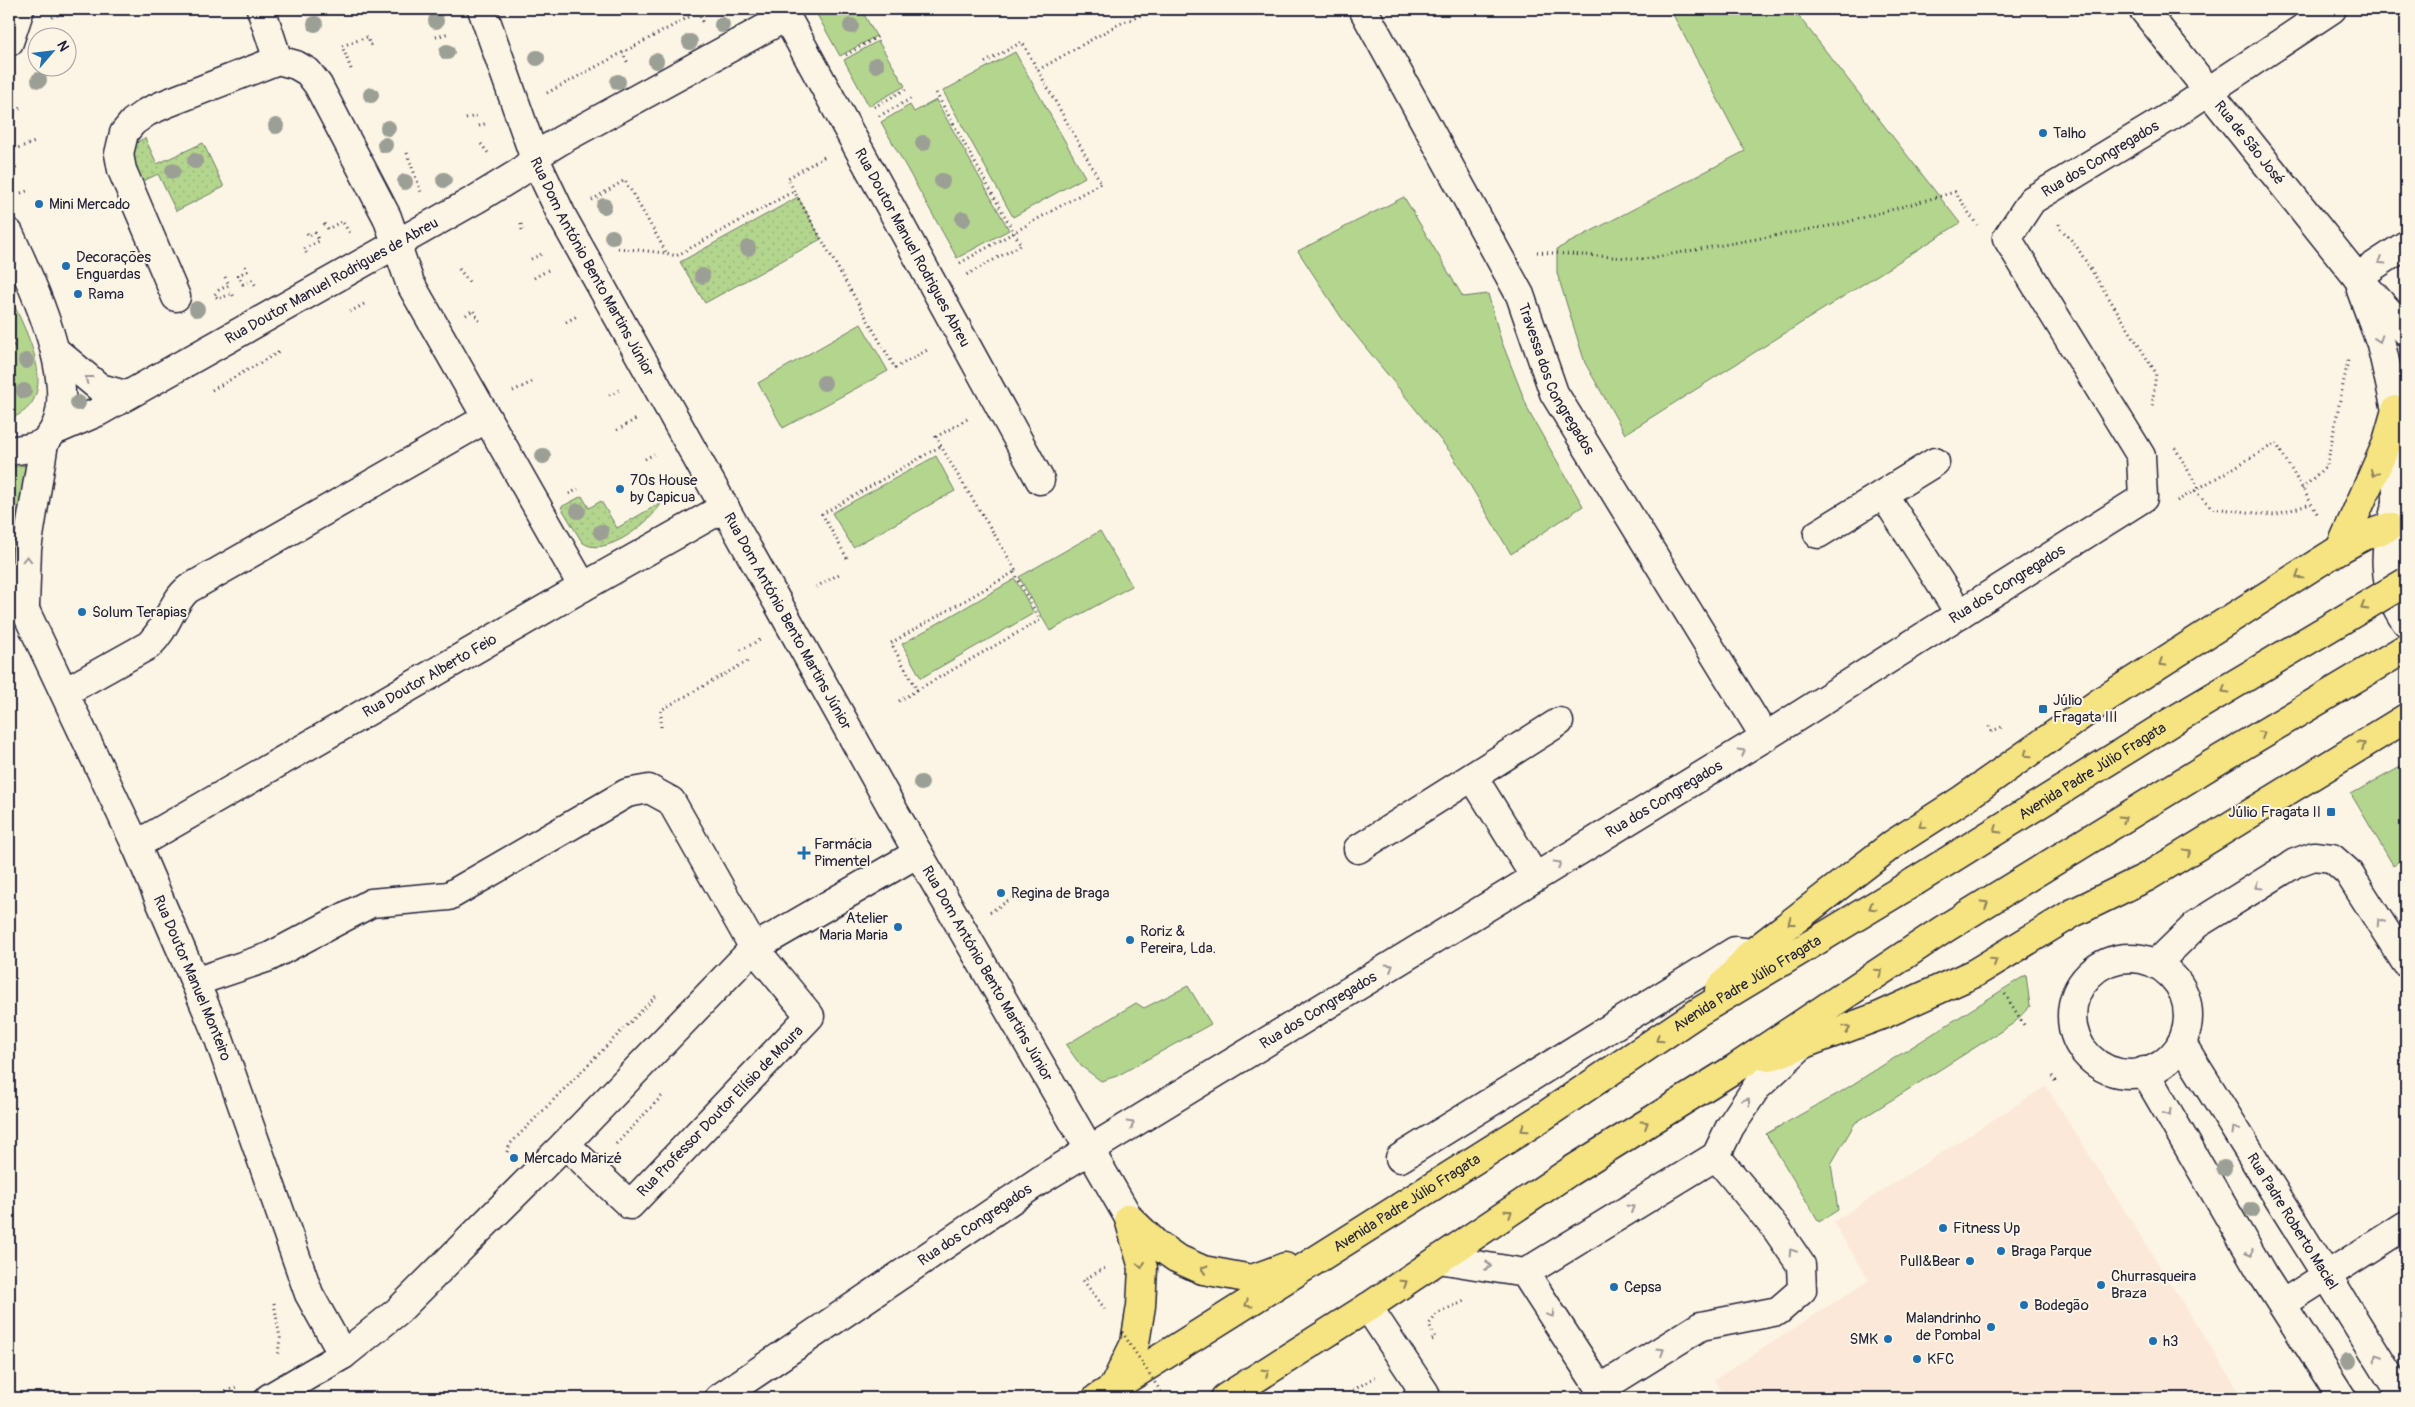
<svg xmlns="http://www.w3.org/2000/svg" width="2415" height="1407" viewBox="0 0 2415 1407" font-family="Pangolin,sans-serif">
<style>
.built{fill:#fbe8d9}
.green{fill:#b4d58e;stroke:#6b7c64}
.garden{fill:url(#garden-dots);stroke:#6b7c64}
.lines{fill:none;stroke-linecap:round;stroke-linejoin:round}
.minor-casing{stroke:#22223b;stroke-width:31}
.highway-casing{stroke:#22223b;stroke-width:31}
.path{stroke:#22223b;stroke-width:3;stroke-dasharray:1 4;stroke-linecap:butt}
.minor{stroke:#fcf5e5;stroke-width:28}
.highway{stroke:#f6e381;stroke-width:28}
.highway-bridge-casing{stroke:#22223b;stroke-width:31;stroke-linecap:butt}
.path-bridge{stroke:#22223b;stroke-width:3;stroke-dasharray:1 4;stroke-linecap:butt}
.highway-bridge{stroke:#f6e381;stroke-width:28}
.tree{fill:#9c9f95}
.oneway{stroke:#9a9698}
.oneway2{stroke:#8c825e}
.poi-dot{fill:#1f6fb2;stroke:#fcf5e5;stroke-width:2}
.labels{text-anchor:middle;stroke-width:4;stroke-linejoin:round;paint-order:stroke}
.poi-label{font-size:15px;fill:#22223b;stroke:#fcf5e5;text-anchor:start}
.street-label{font-size:15px;fill:#22223b;stroke:#fcf5e5}
</style>
<defs>
<pattern id="garden-dots" width="8" height="8" patternUnits="userSpaceOnUse" patternTransform="scale(1.25)"><rect width="8" height="8" fill="#b4d58e"/><path d="M2 2h.1M6 6h.1" fill="none" stroke="#9ab77b" stroke-width="1.8" stroke-linecap="round"/></pattern>
</defs>
<rect width="100%" height="100%" fill="#fcf5e5"/>
<filter id="ink" filterUnits="userSpaceOnUse"><feTurbulence type="fractalNoise" baseFrequency=".02" numOctaves="2"/><feDisplacementMap in="SourceGraphic" scale="10" xChannelSelector="R" yChannelSelector="G"/><feConvolveMatrix kernelMatrix="1 2 1 2 8 2 1 2 1" color-interpolation-filters="sRGB"/></filter>
<g filter="url(#ink)">
<path class="built" d="M 2046,1086 L 2243,1398 L 1725,1398 L 1714,1380 L 1869,1280 L 1833,1222 Z"/>
<g class="green">
<path d="M 814,9 L 861,9 L 876,36 L 840,56 Z"/>
<path d="M 1670,9 L 1793,9 L 1960,223 L 1625,434 L 1585,363 L 1557,273 L 1557,249 L 1745,151 Z"/>
<path d="M 878,41 L 905,86 L 869,106 L 844,60 Z"/>
<path d="M 1015,52 L 1085,177 L 1013,217 L 943,91 Z"/>
<path d="M 936,100 L 1009,230 L 957,258 L 881,122 L 910,105 L 914,112 Z"/>
<path d="M 1404,197 L 1463,297 L 1488,294 L 1501,340 L 1530,414 L 1583,506 L 1511,554 L 1451,453 L 1341,317 L 1298,251 Z"/>
<path d="M 9,294 C 24,328 66,400 9,419 Z"/>
<path d="M 861,324 L 888,371 L 783,428 L 758,383 Z"/>
<path d="M 936,456 L 955,491 L 853,547 L 832,513 Z"/>
<path d="M 28,465 L 12,536 L 11,538 L 9,537 L 9,467 Z"/>
<path d="M 1100,531 L 1132,586 L 1050,631 L 1019,577 Z"/>
<path d="M 1015,579 L 1034,613 L 921,678 L 902,644 Z"/>
<path d="M 2406,764 L 2406,857 L 2393,865 L 2351,794 Z"/>
<path d="M 2026,975 L 2030,1006 L 2014,1023 L 1855,1123 L 1831,1164 L 1838,1210 L 1819,1222 L 1766,1134 L 1839,1093 Z"/>
<path d="M 1188,986 L 1211,1024 L 1117,1076 L 1101,1081 L 1081,1066 L 1066,1045 L 1136,1003 L 1144,1008 Z"/>
</g>
<g class="garden">
<path d="M 145,138 L 157,164 L 203,143 L 224,187 L 176,211 L 158,174 L 141,182 L 128,150 L 133,144 Z"/>
<path d="M 798,197 L 821,239 L 705,303 L 680,262 Z"/>
<path d="M 582,496 L 589,508 L 601,501 L 617,528 L 662,502 C 652,522 603,560 582,542 L 561,507 Z"/>
</g>
<g class="lines">
<defs>
<g id="minor">
<path d="M 261,9 L 278,60"/>
<path id="s1" d="M 482,9 L 535,159 L 563,218 L 895,813 L 1129,1218"/>
<path id="s2" d="M 782,9 L 1040,480"/>
<path id="s3" d="M 1363,9 L 1520,295 L 1554,393 L 1765,737"/>
<path id="s4" d="M 2143,9 L 2357,277 L 2406,331"/>
<path d="M 9,42 L 20,9"/>
<path d="M 9,233 C 29,278 90,400 45,441 C 37,449 19,449 9,451"/>
<path d="M 2357,277 L 2406,245"/>
<path d="M 2361,290 L 2381,344 L 2396,410 L 2397,505"/>
<path d="M 176,297 L 122,170 L 119,154 L 124,133 L 133,122 L 147,112 L 165,104 L 278,60 L 296,65 L 308,72 L 318,85 L 387,217 L 410,283 L 583,587"/>
<path d="M 57,352 L 100,388 L 125,395"/>
<path id="s5" d="M 54,431 L 98,412 L 478,198 L 519,173 L 545,150 L 563,139 L 786,17"/>
<path d="M 1883,494 L 1960,614"/>
<path d="M 2396,507 C 2383,544 2381,589 2406,622"/>
<path d="M 1818,534 L 1935,462"/>
<path id="s6" d="M 9,576 L 136,845 L 195,982 L 219,1039 L 309,1294 L 343,1355"/>
<path d="M 25,606 L 27,549 L 44,443"/>
<path d="M 65,692 L 149,645 C 168,627 171,603 188,589 L 487,418"/>
<path d="M 1473,777 L 1535,877"/>
<path id="s7" d="M 136,845 L 583,587 L 725,507"/>
<path d="M 1358,849 L 1559,722"/>
<circle cx="2130" cy="1016" r="58"/>
<path d="M 2157,963 L 2197,924 L 2295,863 L 2314,856 L 2332,858 L 2348,872 L 2406,963"/>
<path d="M 195,982 L 269,957 L 371,903 L 449,896 L 627,793 L 649,789 L 671,801 L 754,948 L 810,1016 L 630,1205 L 565,1144"/>
<path id="s8" d="M 2182,1044 L 2403,1398"/>
<path d="M 2144,1071 L 2263,1275 L 2342,1398"/>
<path d="M 1400,1158 L 1735,951 L 1752,953"/>
<path d="M 1439,1259 L 1525,1273 L 1716,1156 L 1730,1127 L 1756,1088 L 1801,1046"/>
<path d="M 1525,1273 L 1600,1389 L 1701,1326 L 1778,1311 L 1802,1290 L 1801,1265 L 1777,1230 L 1716,1156"/>
<path d="M 2282,1304 L 2406,1225"/>
<path d="M 1368,1307 L 1425,1393 L 1417,1398"/>
<path d="M 269,1398 L 343,1355 L 398,1311 L 565,1144 L 754,948 L 918,853"/>
<path id="s9" d="M 719,1398 L 1042,1179 L 1765,737 L 2143,498 L 2141,456 L 2007,238 L 2032,200 L 2171,116 L 2332,9"/>
</g>
<g id="highway">
<path d="M 2340,549 L 2386,445 L 2396,410"/>
<path d="M 1719,990 L 1752,953 L 1893,844 L 1963,799 L 2106,698 L 2340,549 L 2364,536 L 2389,527"/>
<path d="M 1769,1057 L 1882,1015 L 1975,973 L 2073,913 L 2147,877 L 2406,718"/>
<path d="M 1129,1218 L 1156,1244 L 1176,1258 L 1203,1270 L 1252,1279 L 1285,1267"/>
<path d="M 1113,1388 L 1135,1343 L 1141,1306 L 1143,1268 L 1129,1219"/>
<path id="s10" d="M 1097,1398 L 1538,1120 L 1700,1011 L 1914,882"/>
<path d="M 1225,1398 L 1368,1307 L 1569,1172 L 1737,1067 L 1944,929 L 2212,764 L 2406,648"/>
</g>
</defs>
<use href="#minor" class="minor-casing"/>
<use href="#highway" class="highway-casing"/>
<g class="path">
<path d="M 697,12 L 704,25"/>
<path d="M 52,17 L 72,9"/>
<path d="M 436,37 L 449,33"/>
<path d="M 622,52 L 629,65"/>
<path d="M 846,55 L 879,36"/>
<path d="M 351,69 L 342,46 L 367,37 L 370,45 L 372,44"/>
<path d="M 1038,70 L 1119,24 L 1157,9"/>
<path d="M 547,93 L 704,9"/>
<path d="M 936,93 L 1021,245 L 966,275"/>
<path d="M 874,107 L 908,88"/>
<path d="M 10,108 L 17,110 L 22,108"/>
<path d="M 879,116 L 914,97"/>
<path d="M 466,119 L 478,115"/>
<path d="M 479,126 L 487,123"/>
<path d="M 481,144 L 488,153"/>
<path d="M 9,151 L 35,142"/>
<path d="M 407,153 L 421,192"/>
<path d="M 824,157 L 788,178 L 794,191 L 895,368 L 929,349"/>
<path d="M 11,170 L 18,167"/>
<path d="M 9,176 L 13,174"/>
<path d="M 21,193 L 27,191"/>
<path d="M 592,200 L 625,180 L 666,252"/>
<path d="M 324,224 L 328,229 L 342,221 L 350,233"/>
<path d="M 521,224 L 522,230"/>
<path d="M 2059,224 L 2060,228 L 2075,244 L 2156,373 L 2152,406"/>
<path d="M 307,233 L 309,236 L 315,233 L 319,241 L 304,249 L 308,256"/>
<path d="M 618,248 L 666,253 L 676,256 L 794,191"/>
<path d="M 1537,252 L 1644,259 L 1840,224 L 1955,192 L 1977,225"/>
<path d="M 531,259 L 542,254"/>
<path d="M 960,263 L 1101,183 L 1022,42 L 984,63"/>
<path d="M 245,266 L 247,271 L 238,275 L 243,284 L 252,280 L 256,286"/>
<path d="M 459,269 L 469,282"/>
<path d="M 225,277 L 229,285 L 219,290 L 214,295 L 219,299 L 232,293 L 234,297"/>
<path d="M 534,278 L 550,269"/>
<path d="M 350,312 L 366,303"/>
<path d="M 466,315 L 473,310 L 481,324"/>
<path d="M 566,322 L 577,316"/>
<path d="M 9,348 L 18,344"/>
<path d="M 212,390 L 281,351"/>
<path d="M 513,391 L 532,382"/>
<path d="M 609,395 L 619,390"/>
<path d="M 617,430 L 636,419"/>
<path d="M 2175,448 L 2199,489"/>
<path d="M 645,459 L 654,454"/>
<path d="M 2302,489 L 2327,465 L 2348,360"/>
<path d="M 2195,491 L 2212,508 L 2274,515 L 2311,504"/>
<path d="M 569,494 L 578,489"/>
<path d="M 2177,501 L 2276,443 L 2318,515"/>
<path d="M 847,558 L 822,514 L 941,446"/>
<path d="M 816,587 L 841,573"/>
<path d="M 741,650 L 760,640"/>
<path d="M 917,690 L 1040,620 L 1014,572"/>
<path d="M 899,701 L 917,690 L 891,643 L 1016,571 C 990,525 961,483 936,437 L 969,418"/>
<path d="M 1989,726 L 1992,731 L 2002,727"/>
<path d="M 661,727 L 661,710 L 748,661"/>
<path d="M 853,837 L 858,843"/>
<path d="M 990,912 L 1016,896 L 1019,901"/>
<path d="M 2005,994 L 2024,1025"/>
<path d="M 2052,1076 L 2057,1084"/>
<path d="M 616,1144 L 662,1096"/>
<path d="M 507,1152 L 510,1144 L 658,994"/>
<path d="M 274,1303 L 280,1338 L 278,1354"/>
<path d="M 1105,1309 L 1083,1280 L 1107,1267"/>
<path d="M 1432,1340 L 1435,1338 L 1429,1324 L 1438,1313 L 1467,1300"/>
<path d="M 212,1398 L 238,1386"/>
<path d="M 1357,1398 L 1352,1391 L 1375,1377"/>
</g>
<use href="#minor" class="minor"/>
<use href="#highway" class="highway"/>
<defs>
<g id="highway-bridge">
<path id="s11" d="M 1914,882 L 2171,722 L 2406,582"/>
</g>
</defs>
<use href="#highway-bridge" class="highway-bridge-casing"/>
<path class="path-bridge" d="M 1122,1332 L 1165,1398"/>
<use href="#highway-bridge" class="highway-bridge"/>
</g>
<g class="tree">
<circle cx="436" cy="21" r="8"/>
<circle cx="315" cy="24" r="8"/>
<circle cx="722" cy="25" r="8"/>
<circle cx="851" cy="26" r="8"/>
<circle cx="690" cy="42" r="8"/>
<circle cx="447" cy="52" r="8"/>
<circle cx="537" cy="58" r="8"/>
<circle cx="656" cy="61" r="8"/>
<circle cx="876" cy="65" r="8"/>
<circle cx="39" cy="80" r="8"/>
<circle cx="618" cy="82" r="8"/>
<circle cx="371" cy="95" r="8"/>
<circle cx="276" cy="126" r="8"/>
<circle cx="388" cy="128" r="8"/>
<circle cx="923" cy="143" r="8"/>
<circle cx="385" cy="145" r="8"/>
<circle cx="195" cy="161" r="8"/>
<circle cx="173" cy="171" r="8"/>
<circle cx="444" cy="180" r="8"/>
<circle cx="942" cy="181" r="8"/>
<circle cx="405" cy="182" r="8"/>
<circle cx="604" cy="206" r="8"/>
<circle cx="963" cy="219" r="8"/>
<circle cx="612" cy="237" r="8"/>
<circle cx="748" cy="248" r="8"/>
<circle cx="702" cy="276" r="8"/>
<circle cx="197" cy="309" r="8"/>
<circle cx="26" cy="361" r="8"/>
<circle cx="824" cy="383" r="8"/>
<circle cx="24" cy="391" r="8"/>
<circle cx="78" cy="403" r="8"/>
<circle cx="543" cy="456" r="8"/>
<circle cx="578" cy="511" r="8"/>
<circle cx="601" cy="532" r="8"/>
<circle cx="921" cy="783" r="8"/>
<circle cx="2224" cy="1168" r="8"/>
<circle cx="2252" cy="1210" r="8"/>
<circle cx="2348" cy="1361" r="8"/>
</g>
<defs><path id="oneway-chevron" d="M-2-3.5L2.5 0L-2 3.5" fill="none" stroke-width="1.6" stroke-linecap="round" stroke-linejoin="round" transform="scale(1.25)"/></defs>
<g class="oneway">
<use href="#oneway-chevron" transform="translate(2381 261) rotate(148)"/>
<use href="#oneway-chevron" transform="translate(2379 339) rotate(71)"/>
<use href="#oneway-chevron" transform="translate(88 379) rotate(-143)"/>
<use href="#oneway-chevron" transform="translate(27 559) rotate(-88)"/>
<use href="#oneway-chevron" transform="translate(1742 752) rotate(-31)"/>
<use href="#oneway-chevron" transform="translate(1558 864) rotate(-31)"/>
<use href="#oneway-chevron" transform="translate(2258 886) rotate(148)"/>
<use href="#oneway-chevron" transform="translate(2380 922) rotate(-123)"/>
<use href="#oneway-chevron" transform="translate(1390 967) rotate(-31)"/>
<use href="#oneway-chevron" transform="translate(1747 1101) rotate(-56)"/>
<use href="#oneway-chevron" transform="translate(2168 1113) rotate(60)"/>
<use href="#oneway-chevron" transform="translate(1131 1124) rotate(-31)"/>
<use href="#oneway-chevron" transform="translate(2235 1130) rotate(-121)"/>
<use href="#oneway-chevron" transform="translate(1631 1208) rotate(-31)"/>
<use href="#oneway-chevron" transform="translate(1792 1252) rotate(-123)"/>
<use href="#oneway-chevron" transform="translate(2250 1253) rotate(60)"/>
<use href="#oneway-chevron" transform="translate(1488 1266) rotate(9)"/>
<use href="#oneway-chevron" transform="translate(1551 1314) rotate(57)"/>
<use href="#oneway-chevron" transform="translate(1661 1351) rotate(-32)"/>
<use href="#oneway-chevron" transform="translate(2377 1357) rotate(-123)"/>
</g>
<g class="oneway2">
<use href="#oneway-chevron" transform="translate(2374 473) rotate(113)"/>
<use href="#oneway-chevron" transform="translate(2299 576) rotate(147)"/>
<use href="#oneway-chevron" transform="translate(2364 607) rotate(149)"/>
<use href="#oneway-chevron" transform="translate(2162 663) rotate(148)"/>
<use href="#oneway-chevron" transform="translate(2225 690) rotate(149)"/>
<use href="#oneway-chevron" transform="translate(2262 734) rotate(-31)"/>
<use href="#oneway-chevron" transform="translate(2362 745) rotate(-32)"/>
<use href="#oneway-chevron" transform="translate(2027 754) rotate(145)"/>
<use href="#oneway-chevron" transform="translate(2123 819) rotate(-32)"/>
<use href="#oneway-chevron" transform="translate(1922 825) rotate(147)"/>
<use href="#oneway-chevron" transform="translate(1997 830) rotate(148)"/>
<use href="#oneway-chevron" transform="translate(2188 852) rotate(-31)"/>
<use href="#oneway-chevron" transform="translate(1985 904) rotate(-32)"/>
<use href="#oneway-chevron" transform="translate(1872 907) rotate(149)"/>
<use href="#oneway-chevron" transform="translate(1791 922) rotate(142)"/>
<use href="#oneway-chevron" transform="translate(1994 961) rotate(-31)"/>
<use href="#oneway-chevron" transform="translate(1879 972) rotate(-34)"/>
<use href="#oneway-chevron" transform="translate(1847 1029) rotate(-21)"/>
<use href="#oneway-chevron" transform="translate(1659 1039) rotate(146)"/>
<use href="#oneway-chevron" transform="translate(1645 1124) rotate(-32)"/>
<use href="#oneway-chevron" transform="translate(1524 1129) rotate(147)"/>
<use href="#oneway-chevron" transform="translate(1509 1213) rotate(-34)"/>
<use href="#oneway-chevron" transform="translate(1141 1265) rotate(81)"/>
<use href="#oneway-chevron" transform="translate(1204 1269) rotate(-163)"/>
<use href="#oneway-chevron" transform="translate(1404 1283) rotate(-33)"/>
<use href="#oneway-chevron" transform="translate(1248 1304) rotate(148)"/>
<use href="#oneway-chevron" transform="translate(1266 1372) rotate(-33)"/>
</g>
</g>
<g class="poi-dot">
<circle cx="2043" cy="133" r="5"/>
<circle cx="39" cy="204" r="5"/>
<circle cx="66" cy="266" r="5"/>
<circle cx="78" cy="294" r="5"/>
<circle cx="620" cy="489" r="5"/>
<circle cx="82" cy="612" r="5"/>
<rect x="2038" y="704" width="10" height="10" rx="2.5"/>
<rect x="2326" y="807" width="10" height="10" rx="2.5"/>
<path d="M801.5 845.5h5v5h5v5h-5v5h-5v-5h-5v-5h5z"/>
<circle cx="1001" cy="893" r="5"/>
<circle cx="898" cy="927" r="5"/>
<circle cx="1130" cy="940" r="5"/>
<circle cx="514" cy="1158" r="5"/>
<circle cx="1943" cy="1228" r="5"/>
<circle cx="2001" cy="1251" r="5"/>
<circle cx="1970" cy="1261" r="5"/>
<circle cx="2101" cy="1285" r="5"/>
<circle cx="1614" cy="1287" r="5"/>
<circle cx="2024" cy="1305" r="5"/>
<circle cx="1991" cy="1327" r="5"/>
<circle cx="1888" cy="1339" r="5"/>
<circle cx="2153" cy="1341" r="5"/>
<circle cx="1917" cy="1359" r="5"/>
</g>
<g class="labels">
<g class="poi-label">
<text x="2053" y="138">Talho</text>
<text x="49" y="209">Mini Mercado</text>
<text x="76" y="262">Decorações<tspan x="76" dy="17">Enguardas</tspan></text>
<text x="88" y="299">Rama</text>
<text x="630" y="485">70s House<tspan x="630" dy="17">by Capicua</tspan></text>
<text x="92" y="617">Solum Terapias</text>
<text x="2053" y="705">Júlio<tspan x="2053" dy="17">Fragata III</tspan></text>
<text x="2321" y="817" text-anchor="end">Júlio Fragata II</text>
<text x="814" y="849">Farmácia<tspan x="814" dy="17">Pimentel</tspan></text>
<text x="1011" y="898">Regina de Braga</text>
<text x="888" y="923" text-anchor="end">Atelier<tspan x="888" dy="17">Maria Maria</tspan></text>
<text x="1140" y="936">Roriz &amp;<tspan x="1140" dy="17">Pereira, Lda.</tspan></text>
<text x="524" y="1163">Mercado Marizé</text>
<text x="1953" y="1233">Fitness Up</text>
<text x="2011" y="1256">Braga Parque</text>
<text x="1960" y="1266" text-anchor="end">Pull&amp;Bear</text>
<text x="2111" y="1281">Churrasqueira<tspan x="2111" dy="17">Braza</tspan></text>
<text x="1624" y="1292">Cepsa</text>
<text x="2034" y="1310">Bodegão</text>
<text x="1981" y="1323" text-anchor="end">Malandrinho<tspan x="1981" dy="17">de Pombal</tspan></text>
<text x="1878" y="1344" text-anchor="end">SMK</text>
<text x="2163" y="1346">h3</text>
<text x="1927" y="1364">KFC</text>
</g>
<g class="street-label">
<text dy="5" stroke="none"><textPath href="#s4" startOffset="171">Rua de São José</textPath></text>
<text dy="5" stroke="none"><textPath href="#s9" startOffset="2108">Rua dos Congregados</textPath></text>
<text dy="5" stroke="none"><textPath href="#s2" startOffset="272">Rua Doutor Manuel Rodrigues Abreu</textPath></text>
<text dy="5" stroke="none"><textPath href="#s1" startOffset="281">Rua Dom António Bento Martins Júnior</textPath></text>
<text dy="5" stroke="none"><textPath href="#s5" startOffset="316">Rua Doutor Manuel Rodrigues de Abreu</textPath></text>
<text dy="5" stroke="none"><textPath href="#s3" startOffset="418">Travessa dos Congregados</textPath></text>
<text dy="5" stroke="none"><textPath href="#s9" startOffset="1524">Rua dos Congregados</textPath></text>
<text dy="5" stroke="none"><textPath href="#s1" startOffset="686">Rua Dom António Bento Martins Júnior</textPath></text>
<text dy="5" stroke="none"><textPath href="#s7" startOffset="339">Rua Doutor Alberto Feio</textPath></text>
<text dy="5" stroke="none"><textPath href="#s11" startOffset="210">Avenida Padre Júlio Fragata</textPath></text>
<text dy="5" stroke="none"><textPath href="#s9" startOffset="1119">Rua dos Congregados</textPath></text>
<text dy="5" stroke="none"><textPath href="#s1" startOffset="1091">Rua Dom António Bento Martins Júnior</textPath></text>
<text dy="5" stroke="none"><textPath href="#s6" startOffset="442">Rua Doutor Manuel Monteiro</textPath></text>
<text dy="5" stroke="none"><textPath href="#s10" startOffset="771">Avenida Padre Júlio Fragata</textPath></text>
<text dy="5" stroke="none"><textPath href="#s9" startOffset="714">Rua dos Congregados</textPath></text>
<text transform="translate(720 1111) rotate(-46)" y="5">Rua Professor Doutor Elísio de Moura</text>
<text dy="5" stroke="none"><textPath href="#s10" startOffset="366">Avenida Padre Júlio Fragata</textPath></text>
<text dy="5" stroke="none"><textPath href="#s8" startOffset="209">Rua Padre Roberto Maciel</textPath></text>
<text dy="5" stroke="none"><textPath href="#s9" startOffset="309">Rua dos Congregados</textPath></text>
</g>
</g>
<rect width="2415" height="1407" fill="none" stroke="#fcf5e5" stroke-width="30"/>
<rect x="15" y="15" width="2385" height="1377" fill="none" stroke="#22223b" stroke-width="2" filter="url(#ink)"/>
<g transform="translate(52 52) rotate(62)"><circle r="24" fill="#fcf5e5" stroke="#a5a1a1"/>
<path d="M0-4L9 19L0 12L-9 19Z" fill="#1f6fb2"/>
<text y="-8" font-size="14" font-weight="bold" text-anchor="middle" fill="#22223b">N</text>
</g>
</svg>
